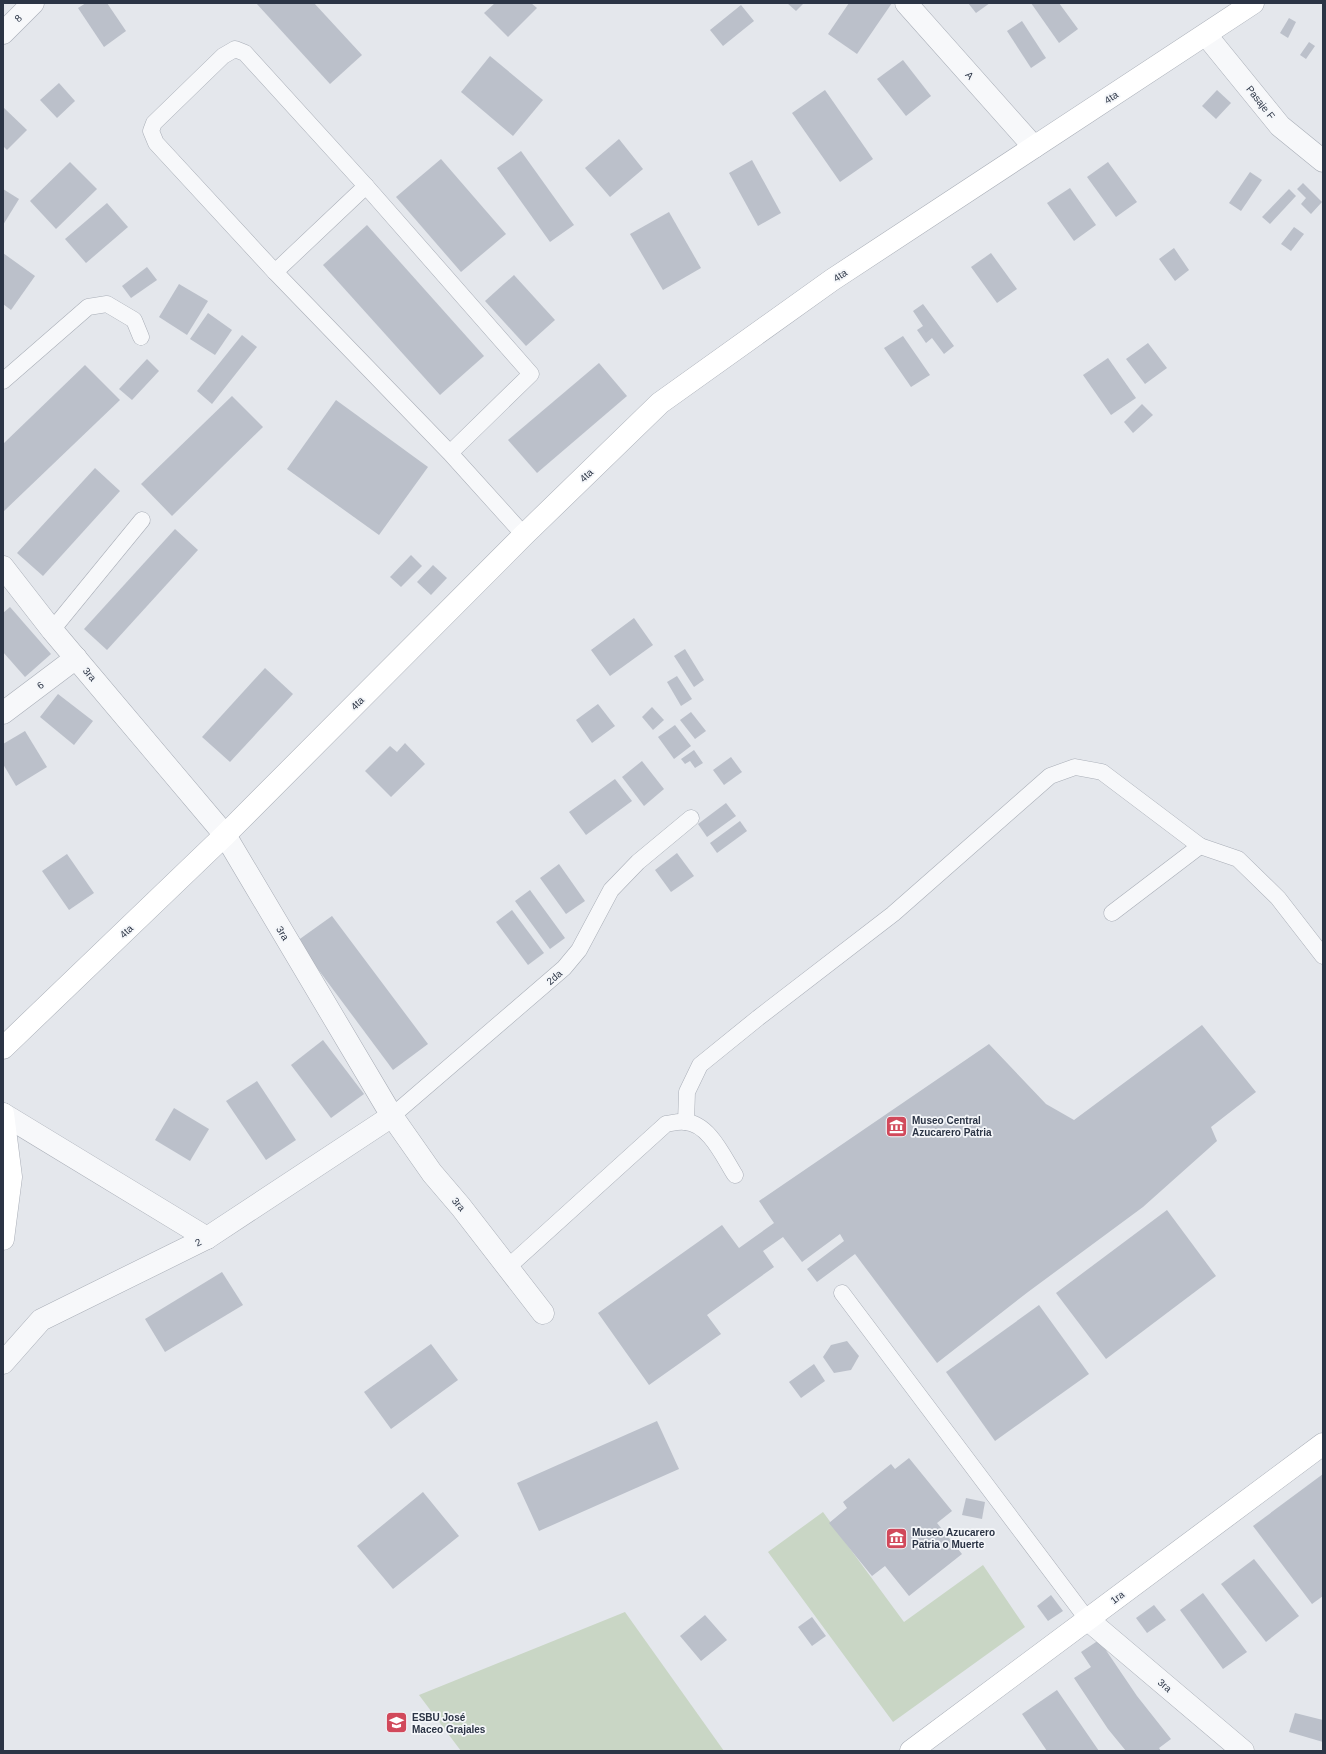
<svg xmlns="http://www.w3.org/2000/svg" width="1326" height="1754" viewBox="0 0 1326 1754" font-family="Helvetica,sans-serif">
<style>
.green{fill:#c9d6c5}
.building{fill:#bbc0ca}
.lines{fill:none;stroke-linecap:round;stroke-linejoin:round}
.lane-casing{stroke:#a9aeb7;stroke-width:17}
.street-casing{stroke:#a9aeb7;stroke-width:23}
.secondary-casing{stroke:#a9aeb7;stroke-width:23}
.lane{stroke:#f7f8fa;stroke-width:16}
.street{stroke:#f7f8fa;stroke-width:22}
.secondary{stroke:#fff;stroke-width:22}
.labels{text-anchor:middle;stroke-width:3.5;stroke-linejoin:round;paint-order:stroke}
.street-label{font-size:10px;fill:#2b3445;stroke:#f4f6f9}
.poi-label{font-size:10px;font-weight:bold;fill:#2b3445;stroke:#f4f6f9;text-anchor:start}
</style>
<rect width="100%" height="100%" fill="#e4e7ec"/>
<g class="green">
<path d="M 823,1512 L 904,1622 L 983,1565 L 1025,1627 L 893,1722 L 768,1552 Z"/>
<path d="M 625,1612 L 724,1751 L 461,1751 L 419,1695 Z"/>
</g>
<g class="building">
<path d="M 86,3 L 107,3 L 126,31 L 104,47 L 78,8 Z"/>
<path d="M 256,3 L 314,3 L 362,55 L 330,84 Z"/>
<path d="M 495,3 L 531,3 L 537,8 L 508,37 L 484,13 Z"/>
<path d="M 787,3 L 804,3 L 796,11 Z"/>
<path d="M 849,3 L 892,3 L 857,54 L 828,34 Z"/>
<path d="M 968,3 L 990,3 L 976,13 Z"/>
<path d="M 1031,3 L 1059,3 L 1078,29 L 1059,43 Z"/>
<path d="M 741,5 L 754,21 L 723,46 L 710,30 Z"/>
<path d="M 1289,18 L 1296,22 L 1288,38 L 1280,33 Z"/>
<path d="M 1022,21 L 1046,58 L 1031,68 L 1007,31 Z"/>
<path d="M 1309,42 L 1315,46 L 1306,59 L 1300,55 Z"/>
<path d="M 490,56 L 543,100 L 513,136 L 461,92 Z"/>
<path d="M 903,60 L 931,96 L 906,116 L 877,79 Z"/>
<path d="M 59,83 L 75,101 L 57,118 L 40,100 Z"/>
<path d="M 825,90 L 873,159 L 840,182 L 792,113 Z"/>
<path d="M 1217,90 L 1231,103 L 1216,119 L 1202,106 Z"/>
<path d="M 3,107 L 27,130 L 7,150 L 3,146 Z"/>
<path d="M 619,139 L 643,169 L 610,197 L 585,168 Z"/>
<path d="M 521,151 L 574,225 L 550,242 L 497,168 Z"/>
<path d="M 441,159 L 506,234 L 461,272 L 396,197 Z"/>
<path d="M 752,160 L 781,213 L 758,226 L 729,173 Z"/>
<path d="M 70,162 L 97,189 L 56,229 L 30,201 Z"/>
<path d="M 1108,162 L 1137,202 L 1116,217 L 1087,177 Z"/>
<path d="M 1250,172 L 1262,180 L 1241,211 L 1229,203 Z"/>
<path d="M 1303,183 L 1322,202 L 1311,214 L 1301,204 L 1306,198 L 1297,189 Z"/>
<path d="M 1070,188 L 1096,225 L 1074,241 L 1047,203 Z"/>
<path d="M 3,189 L 19,199 L 3,225 Z"/>
<path d="M 1289,189 L 1296,196 L 1270,224 L 1262,217 Z"/>
<path d="M 107,203 L 128,227 L 86,263 L 65,239 Z"/>
<path d="M 669,212 L 701,268 L 663,290 L 630,234 Z"/>
<path d="M 367,225 L 484,356 L 440,395 L 323,265 Z"/>
<path d="M 1294,227 L 1304,234 L 1291,251 L 1281,244 Z"/>
<path d="M 1174,248 L 1189,270 L 1175,281 L 1159,259 Z"/>
<path d="M 3,253 L 35,276 L 11,310 L 3,304 Z"/>
<path d="M 991,253 L 1017,289 L 997,303 L 971,267 Z"/>
<path d="M 147,267 L 157,280 L 131,298 L 122,286 Z"/>
<path d="M 514,275 L 555,320 L 526,346 L 485,301 Z"/>
<path d="M 179,284 L 208,301 L 187,335 L 159,317 Z"/>
<path d="M 923,304 L 954,346 L 944,354 L 932,338 L 926,343 L 917,330 L 923,326 L 913,311 Z"/>
<path d="M 208,313 L 232,330 L 215,355 L 190,339 Z"/>
<path d="M 242,335 L 257,347 L 212,404 L 197,391 Z"/>
<path d="M 903,336 L 930,375 L 911,387 L 884,348 Z"/>
<path d="M 1148,343 L 1167,368 L 1145,384 L 1126,359 Z"/>
<path d="M 1108,358 L 1136,398 L 1111,415 L 1083,375 Z"/>
<path d="M 147,359 L 159,371 L 132,400 L 119,389 Z"/>
<path d="M 599,363 L 627,396 L 537,473 L 508,440 Z"/>
<path d="M 85,365 L 120,400 L 3,512 L 3,444 Z"/>
<path d="M 232,396 L 263,427 L 172,516 L 141,484 Z"/>
<path d="M 336,400 L 428,467 L 379,535 L 287,469 Z"/>
<path d="M 1142,404 L 1153,415 L 1133,433 L 1124,422 Z"/>
<path d="M 95,468 L 120,491 L 43,576 L 17,553 Z"/>
<path d="M 175,529 L 198,550 L 107,650 L 84,629 Z"/>
<path d="M 411,555 L 422,566 L 401,587 L 390,577 Z"/>
<path d="M 433,565 L 447,578 L 431,595 L 417,582 Z"/>
<path d="M 10,607 L 51,654 L 25,677 L 3,652 L 3,613 Z"/>
<path d="M 634,618 L 653,645 L 610,676 L 591,650 Z"/>
<path d="M 685,649 L 704,680 L 694,687 L 674,656 Z"/>
<path d="M 265,668 L 293,694 L 230,762 L 202,737 Z"/>
<path d="M 677,676 L 692,699 L 681,706 L 667,682 Z"/>
<path d="M 58,694 L 93,721 L 74,745 L 40,717 Z"/>
<path d="M 598,704 L 615,726 L 592,743 L 576,720 Z"/>
<path d="M 652,707 L 664,720 L 653,730 L 642,717 Z"/>
<path d="M 691,712 L 706,731 L 695,739 L 680,720 Z"/>
<path d="M 675,725 L 691,746 L 674,759 L 658,737 Z"/>
<path d="M 25,731 L 47,767 L 16,786 L 3,764 L 3,744 Z"/>
<path d="M 405,743 L 425,764 L 391,797 L 365,771 L 390,746 L 397,752 Z"/>
<path d="M 694,750 L 703,763 L 695,768 L 690,761 L 685,764 L 681,759 Z"/>
<path d="M 731,757 L 742,772 L 724,785 L 713,770 Z"/>
<path d="M 642,761 L 664,789 L 644,806 L 622,777 Z"/>
<path d="M 615,779 L 632,801 L 586,835 L 569,812 Z"/>
<path d="M 726,803 L 736,816 L 707,837 L 698,824 Z"/>
<path d="M 740,821 L 747,831 L 717,853 L 710,843 Z"/>
<path d="M 677,853 L 694,876 L 671,892 L 655,870 Z"/>
<path d="M 67,854 L 94,893 L 69,910 L 42,871 Z"/>
<path d="M 559,864 L 585,901 L 566,914 L 540,878 Z"/>
<path d="M 530,890 L 565,938 L 550,949 L 515,901 Z"/>
<path d="M 512,910 L 544,953 L 528,965 L 496,922 Z"/>
<path d="M 332,916 L 428,1044 L 393,1070 L 297,941 Z"/>
<path d="M 1202,1025 L 1256,1092 L 1211,1127 L 1217,1141 L 1143,1207 L 1028,1292 L 937,1363 L 855,1254 L 817,1282 L 807,1269 L 844,1241 L 840,1234 L 802,1262 L 783,1237 L 763,1251 L 774,1267 L 707,1315 L 721,1334 L 649,1385 L 598,1313 L 722,1225 L 739,1248 L 774,1223 L 759,1201 L 989,1044 L 1046,1104 L 1074,1120 Z"/>
<path d="M 323,1040 L 364,1094 L 331,1118 L 291,1065 Z"/>
<path d="M 257,1081 L 296,1140 L 266,1160 L 226,1101 Z"/>
<path d="M 174,1108 L 209,1129 L 190,1161 L 155,1140 Z"/>
<path d="M 1167,1210 L 1216,1276 L 1106,1359 L 1056,1293 Z"/>
<path d="M 222,1272 L 243,1305 L 165,1352 L 145,1319 Z"/>
<path d="M 1039,1305 L 1089,1374 L 995,1441 L 946,1372 Z"/>
<path d="M 847,1341 L 859,1356 L 851,1370 L 834,1373 L 823,1357 L 831,1345 Z"/>
<path d="M 431,1344 L 458,1380 L 391,1429 L 364,1392 Z"/>
<path d="M 814,1364 L 825,1381 L 801,1398 L 789,1382 Z"/>
<path d="M 657,1421 L 679,1469 L 539,1531 L 517,1483 Z"/>
<path d="M 909,1458 L 952,1511 L 937,1523 L 962,1554 L 909,1596 L 885,1566 L 872,1576 L 829,1523 L 847,1508 L 843,1502 L 891,1464 L 895,1469 Z"/>
<path d="M 1323,1474 L 1323,1596 L 1312,1604 L 1253,1526 Z"/>
<path d="M 423,1492 L 459,1536 L 393,1589 L 357,1546 Z"/>
<path d="M 966,1498 L 985,1502 L 982,1519 L 962,1515 Z"/>
<path d="M 1254,1559 L 1299,1616 L 1266,1642 L 1221,1584 Z"/>
<path d="M 1203,1593 L 1247,1652 L 1223,1669 L 1180,1610 Z"/>
<path d="M 1051,1595 L 1063,1611 L 1048,1621 L 1037,1606 Z"/>
<path d="M 1154,1605 L 1166,1620 L 1147,1633 L 1136,1618 Z"/>
<path d="M 705,1615 L 727,1640 L 701,1661 L 680,1636 Z"/>
<path d="M 812,1617 L 826,1636 L 812,1646 L 798,1627 Z"/>
<path d="M 1099,1640 L 1137,1696 L 1171,1739 L 1159,1748 L 1161,1751 L 1126,1751 L 1108,1729 L 1074,1678 L 1091,1667 L 1081,1652 Z"/>
<path d="M 1057,1690 L 1099,1751 L 1047,1751 L 1022,1714 Z"/>
<path d="M 1295,1713 L 1323,1720 L 1323,1742 L 1289,1732 Z"/>
</g>
<g class="lines">
<defs>
<g id="lane">
<path d="M 275,272 L 366,186"/>
<path d="M 3,381 L 88,307 L 107,304 L 134,320 L 141,337"/>
<path d="M 450,453 L 531,374 L 366,186 L 245,53 L 235,49 L 223,56 L 154,123 L 151,131 L 156,143 L 275,272 L 450,453 L 524,535"/>
<path d="M 52,630 L 142,520"/>
<path d="M 1112,913 L 1200,846"/>
<path d="M 392,1116 L 564,968 L 579,950 L 611,890 L 638,862 L 691,818"/>
<path d="M 686,1122 L 687,1092 L 700,1065 L 758,1018 L 893,914 L 1050,776 L 1075,767 L 1102,772 L 1200,846 L 1238,859 L 1278,898 L 1323,956"/>
<path d="M 507,1268 L 666,1124 C 672,1123 679,1121 685,1122 C 709,1123 724,1158 735,1175"/>
<path d="M 842,1293 L 1087,1619"/>
</g>
<g id="street">
<path d="M 906,3 L 1034,147"/>
<path d="M 3,33 L 33,3"/>
<path d="M 1206,35 L 1280,126 L 1323,161"/>
<path d="M 3,567 L 52,630 L 225,835 L 392,1116 L 432,1173 L 461,1207 L 543,1313"/>
<path d="M 3,713 L 76,658"/>
<path d="M 3,1114 L 207,1238"/>
<path d="M 3,1363 L 41,1320 L 207,1238 L 392,1116"/>
<path d="M 1087,1619 L 1243,1751"/>
</g>
<g id="secondary">
<path d="M 3,1048 L 225,835 L 524,535 L 660,403 L 832,280 L 1253,3"/>
<path d="M 3,1114 L 11,1177 L 3,1239"/>
<path d="M 911,1751 L 1323,1444"/>
</g>
</defs>
<use href="#lane" class="lane-casing"/>
<use href="#street" class="street-casing"/>
<use href="#secondary" class="secondary-casing"/>
<use href="#lane" class="lane"/>
<use href="#street" class="street"/>
<use href="#secondary" class="secondary"/>
</g>
<defs>
<symbol id="museum-square" viewBox="-11 -11 22 22"><rect x="-9" y="-9" width="18" height="18" rx="4" fill="#d1495b" stroke="#f4f6f9"/><path d="M0-6L6-3V-2H-6V-3ZM-5-1h2V3h-2ZM-1-1h2V3h-2ZM3-1h2V3H3ZM-6 4H6V6H-6Z" fill="#fff"/></symbol>
<symbol id="school-square" viewBox="-11 -11 22 22"><rect x="-9" y="-9" width="18" height="18" rx="4" fill="#d1495b" stroke="#f4f6f9"/><path d="M0-5L7-2L0 1L-7-2ZM-4 1L0 2.5L4 1V4Q0 6-4 4Z" fill="#fff"/></symbol>
</defs>
<g fill-rule="evenodd">
<use href="#museum-square" x="884" y="1114" width="25" height="25"/>
<use href="#museum-square" x="884" y="1526" width="25" height="25"/>
<use href="#school-square" x="384" y="1710" width="25" height="25"/>
</g>
<g class="labels">
<g class="street-label">
<text transform="translate(18 18) rotate(-45)" y="4">8</text>
<text transform="translate(970 75) rotate(48)" y="4">A</text>
<text transform="translate(1111 97) rotate(-33)" y="4">4ta</text>
<text transform="translate(1261 102) rotate(52)" y="4">Pasaje F</text>
<text transform="translate(840 275) rotate(-33)" y="4">4ta</text>
<text transform="translate(586 475) rotate(-44)" y="4">4ta</text>
<text transform="translate(90 674) rotate(50)" y="4">3ra</text>
<text transform="translate(40 685) rotate(-37)" y="4">6</text>
<text transform="translate(357 703) rotate(-45)" y="4">4ta</text>
<text transform="translate(126 931) rotate(-44)" y="4">4ta</text>
<text transform="translate(283 933) rotate(59)" y="4">3ra</text>
<text transform="translate(554 977) rotate(-41)" y="4">2da</text>
<text transform="translate(459 1204) rotate(50)" y="4">3ra</text>
<text transform="translate(198 1242) rotate(-27)" y="4">2</text>
<text transform="translate(1117 1597) rotate(-37)" y="4">1ra</text>
<text transform="translate(1165 1685) rotate(40)" y="4">3ra</text>
</g>
<g class="poi-label">
<text x="912" y="1124">Museo Central<tspan x="912" dy="12">Azucarero Patria</tspan></text>
<text x="912" y="1536">Museo Azucarero<tspan x="912" dy="12">Patria o Muerte</tspan></text>
<text x="412" y="1721">ESBU José<tspan x="412" dy="12">Maceo Grajales</tspan></text>
</g>
</g>
<rect width="1326" height="1754" fill="none" stroke="#2b3445" stroke-width="8"/>
</svg>
